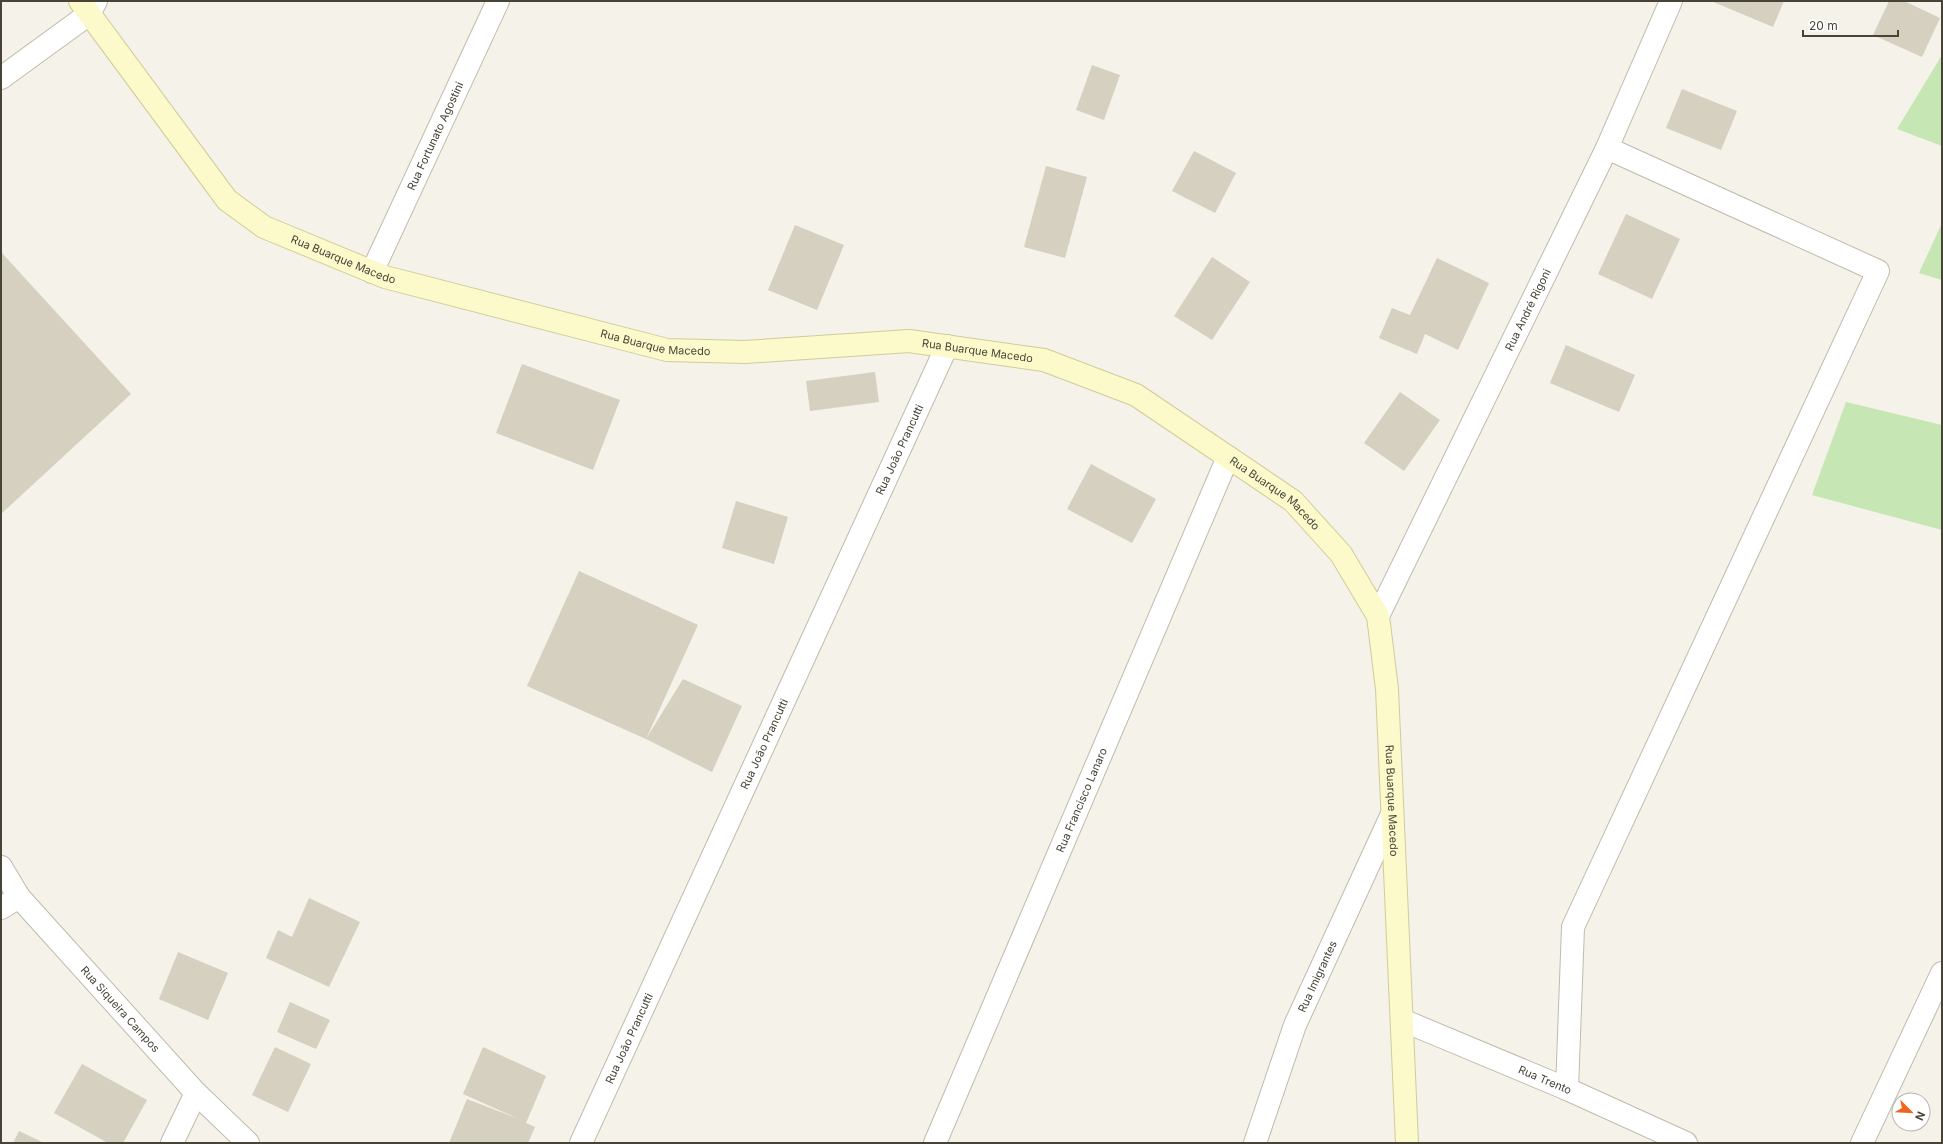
<svg xmlns="http://www.w3.org/2000/svg" width="1943" height="1144" viewBox="0 0 1943 1144" font-family="Inter,sans-serif">
<style>
.green{fill:#c6e6b3}
.building{fill:#d5d0bf}
.lines{fill:none;stroke-linecap:round;stroke-linejoin:round}
.minor-casing{stroke:#bfbbac;stroke-width:24}
.secondary-casing{stroke:#d1cc9a;stroke-width:24}
.minor{stroke:#fff;stroke-width:22}
.secondary{stroke:#fcf9ca;stroke-width:22}
.labels{text-anchor:middle;stroke-width:3;stroke-linejoin:round;paint-order:stroke}
.street-label{font-size:11px;fill:#474437;stroke:#fff}
</style>
<rect width="100%" height="100%" fill="#f4f2e9"/>
<g class="green">
<path d="M 1942,55 L 1942,146 L 1897,129 Z"/>
<path d="M 1942,223 L 1942,280 L 1919,273 Z"/>
<path d="M 1846,402 L 1942,425 L 1942,530 L 1812,495 Z"/>
</g>
<g class="building">
<path d="M 1711,1 L 1784,1 L 1773,27 Z"/>
<path d="M 1889,1 L 1904,1 L 1940,18 L 1922,57 L 1873,35 Z"/>
<path d="M 1092,65 L 1120,75 L 1104,120 L 1076,110 Z"/>
<path d="M 1682,89 L 1737,111 L 1721,150 L 1666,128 Z"/>
<path d="M 1194,151 L 1236,173 L 1215,213 L 1172,191 Z"/>
<path d="M 1046,166 L 1087,177 L 1065,258 L 1024,247 Z"/>
<path d="M 1626,214 L 1680,239 L 1652,299 L 1598,274 Z"/>
<path d="M 795,225 L 844,245 L 817,310 L 768,290 Z"/>
<path d="M 1,252 L 131,394 L 1,514 Z"/>
<path d="M 1212,257 L 1250,282 L 1212,340 L 1174,316 Z"/>
<path d="M 1437,258 L 1489,283 L 1458,350 L 1425,334 L 1417,354 L 1379,338 L 1392,308 L 1410,315 Z"/>
<path d="M 1566,345 L 1635,375 L 1619,412 L 1550,383 Z"/>
<path d="M 522,364 L 620,400 L 593,470 L 496,433 Z"/>
<path d="M 875,372 L 879,402 L 810,411 L 806,381 Z"/>
<path d="M 1400,392 L 1440,420 L 1404,471 L 1364,443 Z"/>
<path d="M 1091,464 L 1156,499 L 1132,543 L 1067,509 Z"/>
<path d="M 736,501 L 788,517 L 774,564 L 722,548 Z"/>
<path d="M 579,571 L 698,625 L 646,739 L 683,679 L 742,706 L 712,772 L 646,739 L 527,686 Z"/>
<path d="M 309,898 L 360,922 L 329,987 L 266,958 L 278,930 L 292,937 Z"/>
<path d="M 178,952 L 228,973 L 208,1020 L 159,999 Z"/>
<path d="M 290,1002 L 330,1020 L 316,1049 L 277,1032 Z"/>
<path d="M 275,1047 L 311,1064 L 288,1112 L 252,1095 Z"/>
<path d="M 483,1047 L 546,1076 L 526,1123 L 535,1127 L 528,1143 L 449,1143 L 467,1099 L 519,1119 L 463,1094 Z"/>
<path d="M 82,1064 L 147,1100 L 123,1143 L 108,1143 L 54,1113 Z"/>
<path d="M 19,1131 L 44,1143 L 13,1143 Z"/>
</g>
<g class="lines">
<defs>
<g id="minor">
<path d="M 1,78 L 89,14 L 96,1"/>
<path id="s1" d="M 372,272 L 498,1"/>
<path id="s2" d="M 1378,616 L 1607,148 L 1671,1"/>
<path id="s3" d="M 1,867 L 19,897 L 196,1093 L 248,1143"/>
<path d="M 1,908 L 19,897"/>
<path id="s4" d="M 1402,1020 L 1567,1089 L 1686,1143"/>
<path d="M 1567,1089 L 1573,927 L 1878,271 L 1607,148"/>
<path d="M 172,1143 L 196,1093"/>
<path id="s5" d="M 581,1143 L 947,346"/>
<path id="s6" d="M 935,1143 L 1228,457"/>
<path id="s7" d="M 1255,1143 L 1295,1025 L 1392,814"/>
<path d="M 1862,1143 L 1942,973"/>
</g>
<g id="secondary">
<path id="s8" d="M 80,1 L 227,200 L 264,227 L 385,277 L 667,350 L 745,352 L 909,341 L 1044,360 L 1136,395 L 1293,501 L 1341,554 L 1378,616 L 1387,689 L 1407,1143"/>
</g>
</defs>
<use href="#minor" class="minor-casing"/>
<use href="#secondary" class="secondary-casing"/>
<use href="#minor" class="minor"/>
<use href="#secondary" class="secondary"/>
</g>
<g class="labels">
<g class="street-label">
<text dy="4" stroke="none"><textPath href="#s1" startOffset="150">Rua Fortunato Agostini</textPath></text>
<text dy="4" stroke="none"><textPath href="#s8" startOffset="379">Rua Buarque Macedo</textPath></text>
<text dy="4" stroke="none"><textPath href="#s2" startOffset="341">Rua André Rigoni</textPath></text>
<text dy="4" stroke="none"><textPath href="#s8" startOffset="703">Rua Buarque Macedo</textPath></text>
<text dy="4" stroke="none"><textPath href="#s8" startOffset="1027">Rua Buarque Macedo</textPath></text>
<text dy="4" stroke="none"><textPath href="#s5" startOffset="763">Rua João Prancutti</textPath></text>
<text dy="4" stroke="none"><textPath href="#s8" startOffset="1363">Rua Buarque Macedo</textPath></text>
<text dy="4" stroke="none"><textPath href="#s5" startOffset="439">Rua João Prancutti</textPath></text>
<text dy="4" stroke="none"><textPath href="#s6" startOffset="373">Rua Francisco Lanaro</textPath></text>
<text dy="4" stroke="none"><textPath href="#s8" startOffset="1711">Rua Buarque Macedo</textPath></text>
<text dy="4" stroke="none"><textPath href="#s7" startOffset="178">Rua Imigrantes</textPath></text>
<text dy="4" stroke="none"><textPath href="#s3" startOffset="186">Rua Siqueira Campos</textPath></text>
<text dy="4" stroke="none"><textPath href="#s5" startOffset="115">Rua João Prancutti</textPath></text>
<text dy="4" stroke="none"><textPath href="#s4" startOffset="155">Rua Trento</textPath></text>
</g>
</g>
<rect width="1943" height="1144" fill="none" stroke="#474437" stroke-width="4"/>
<g transform="translate(1911 1112) rotate(114)"><circle r="19" fill="#ffffff" stroke="#b5b4af"/>
<path d="M0-3L7 15L0 10L-7 15Z" fill="#f16523"/>
<text y="-6" font-size="11" font-weight="bold" text-anchor="middle" fill="#474437">N</text>
</g>
<path d="M1803 30v6h95v-6" fill="none" stroke="#474437" stroke-width="2"/>
<text x="1809" y="30" font-size="12" fill="#474437" stroke="#ffffff" stroke-width="3" paint-order="stroke">20 m</text>
</svg>
